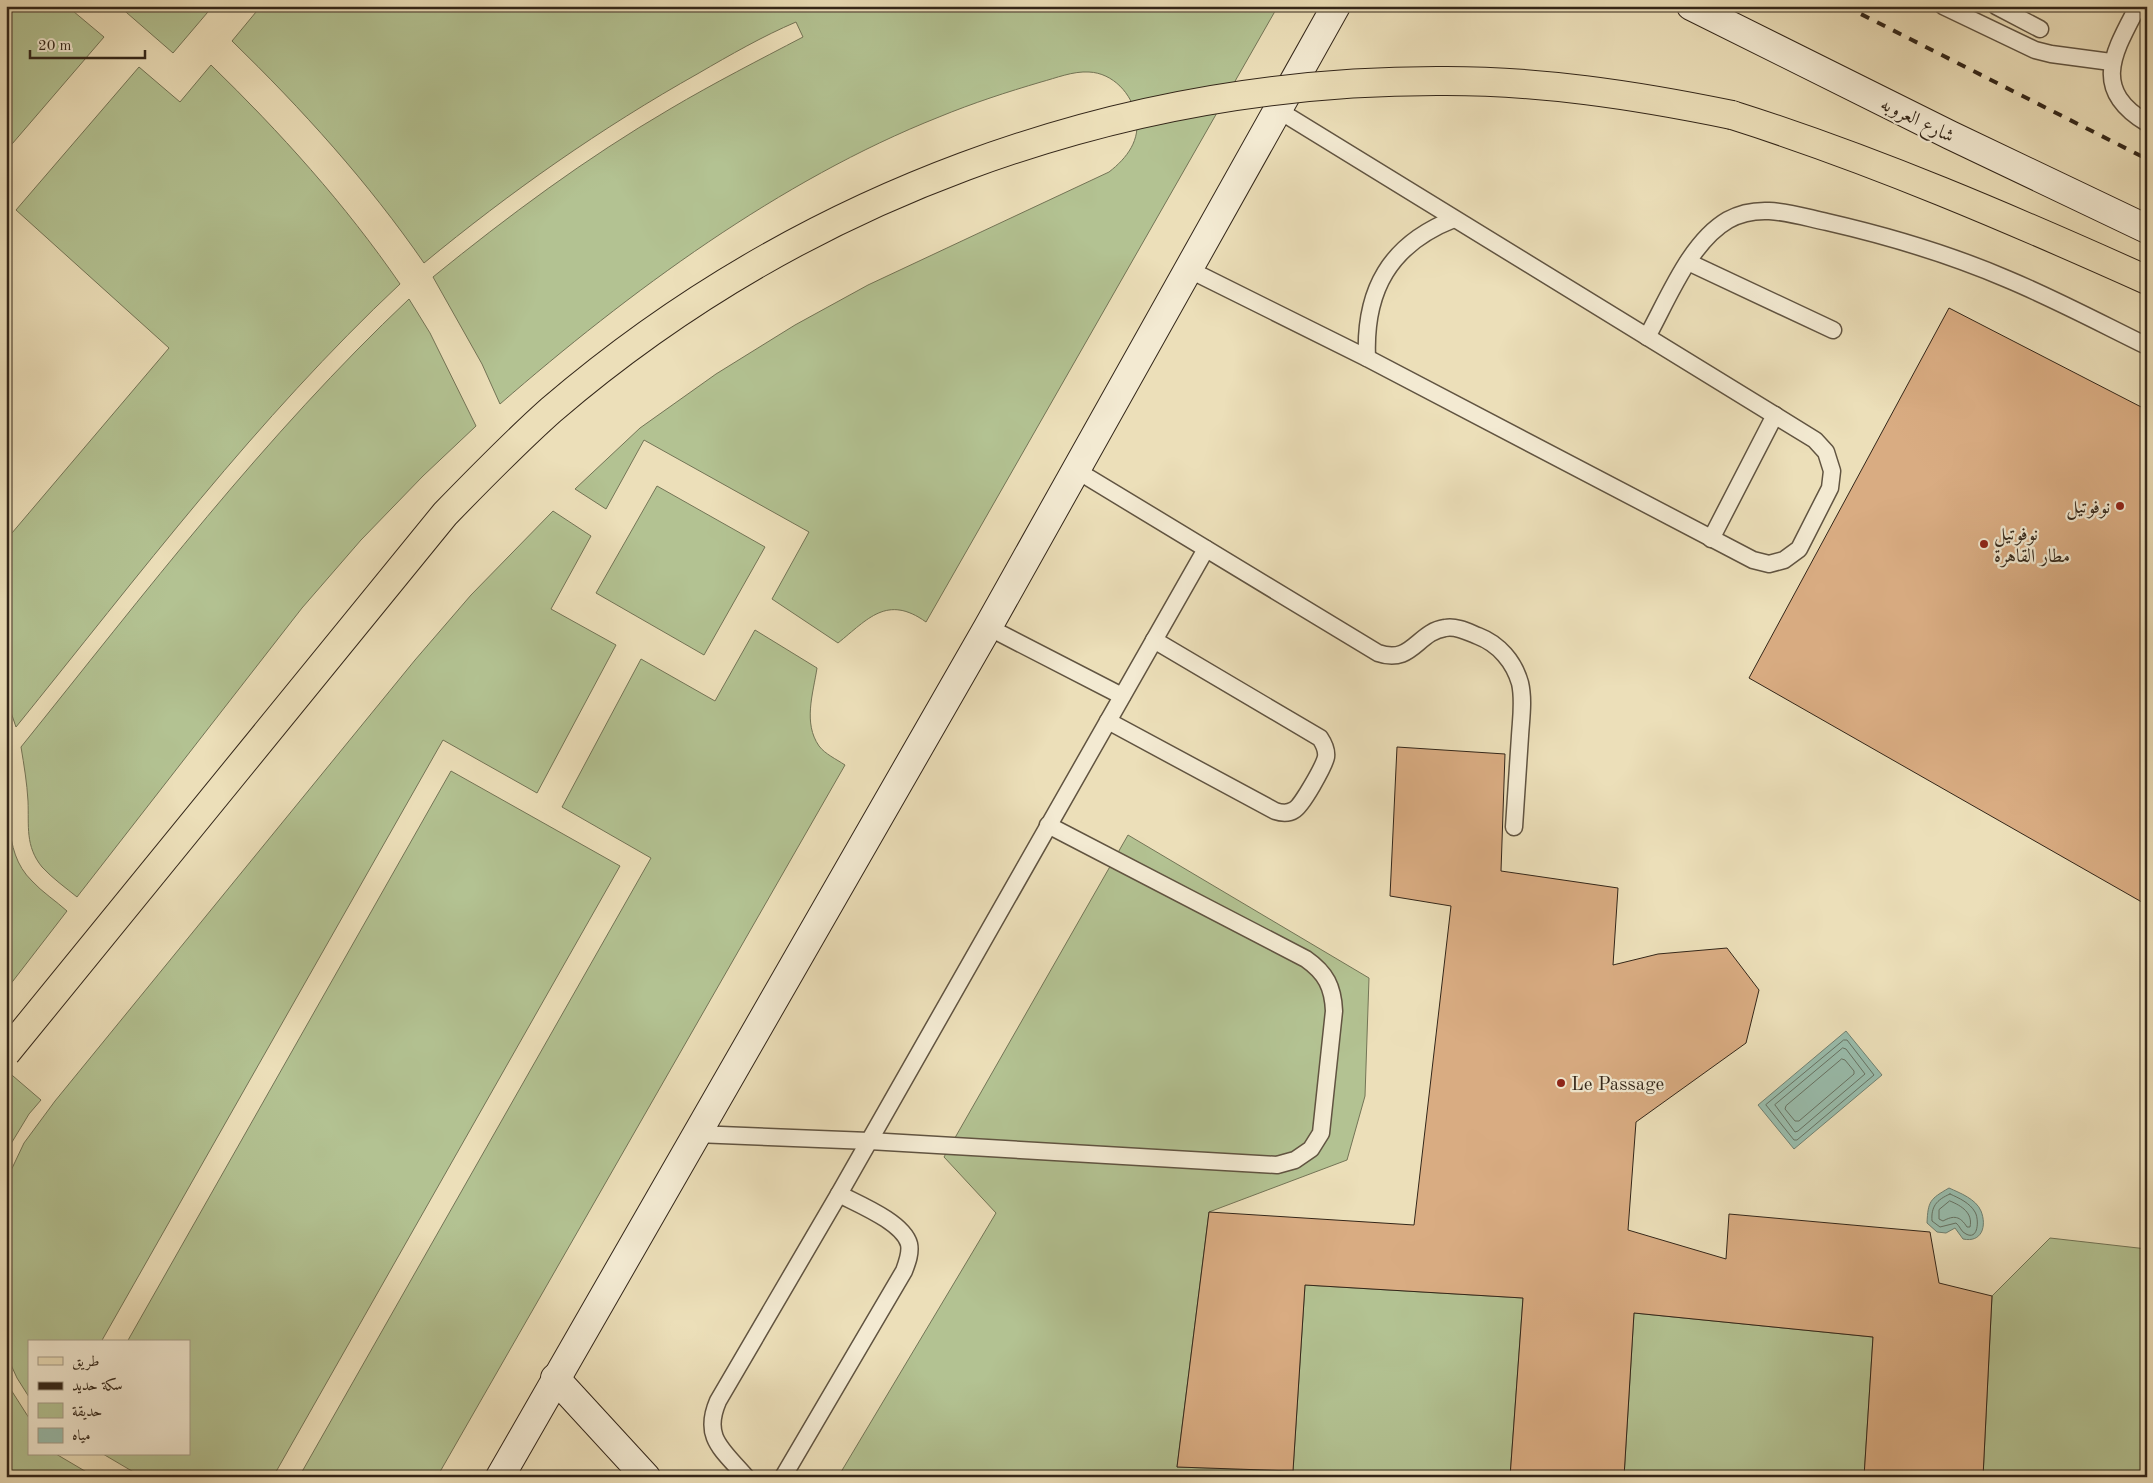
<svg xmlns="http://www.w3.org/2000/svg" width="2153" height="1483" viewBox="0 0 2153 1483" font-family="'Old Standard TT',Amiri,serif">
<style>
.green{fill:#b3c292;stroke:#737456}
.water{fill:#99bdad;stroke:#708172}
.lines{fill:none;stroke-linecap:round;stroke-linejoin:round}
.shore{stroke:#667263;stroke-width:1}
.building{fill:#d9ac82;stroke:#332619}
.service-casing{stroke:#615441;stroke-width:19}
.secondary-casing{stroke:#332619;stroke-width:30}
.primary-casing{stroke:#332619;stroke-width:30}
.service{stroke:#f3ead2;stroke-width:16}
.secondary{stroke:#f3ead2;stroke-width:28}
.primary{stroke:#ecdfb9;stroke-width:28}
.rail{stroke:#332619;stroke-width:4;stroke-dasharray:9 9;stroke-linecap:butt}
.primary-bridge-casing{stroke:#332619;stroke-width:30;stroke-linecap:butt}
.primary-bridge{stroke:#ecdfb9;stroke-width:28}
.poi-dot{fill:#8f2418;stroke:#f3ead2;stroke-width:2}
.labels{text-anchor:middle;stroke-width:4.5;stroke-linejoin:round;paint-order:stroke}
.street-label{font-size:19px;fill:#332619;stroke:#f3ead2}
.poi-label{font-size:19px;fill:#332619;stroke:#f3ead2;text-anchor:start}
</style>
<rect width="100%" height="100%" fill="#ecdfb9"/>
<filter id="stains"><feTurbulence type="fractalNoise" baseFrequency=".004" numOctaves="4"/><feColorMatrix values="0 0 0 0 .2 0 0 0 0 .09 0 0 0 0 .02 0 0 0 .5 -.17"/></filter>
<radialGradient id="worn" r=".72"><stop offset=".6" stop-color="#630" stop-opacity="0"/><stop offset="1" stop-color="#630" stop-opacity=".3"/></radialGradient>
<g class="green">
<path d="M 6,6 L 67,6 L 104,37 L 6,151 Z"/>
<path d="M 119,6 L 213,6 L 173,53 Z"/>
<path d="M 261,6 L 1278,6 L 926,622 C 887,594 868,619 838,643 L 772,599 L 809,532 L 644,440 L 606,509 L 575,489 L 640,428 L 716,374 L 795,325 L 868,285 L 1109,172 C 1127,158 1141,140 1136,116 C 1132,94 1113,73 1089,72 C 1073,71 1056,78 1041,82 C 1007,92 973,103 939,117 C 780,180 629,292 500,404 L 482,364 L 433,277 C 508,216 586,158 670,109 C 714,83 759,60 803,37 L 796,22 C 763,36 730,55 699,73 C 601,128 510,192 424,263 C 368,182 302,109 232,41 Z"/>
<path d="M 211,65 C 280,132 345,204 400,284 C 257,418 139,575 16,727 L 6,698 L 6,540 L 169,348 L 16,210 L 139,67 L 180,102 Z"/>
<path d="M 409,299 L 430,333 L 476,426 L 423,476 L 361,540 L 302,608 L 77,897 C 66,888 52,878 42,867 C 25,846 29,826 28,801 C 27,783 24,765 21,747 C 145,593 265,435 409,299 Z"/>
<path d="M 657,486 L 765,547 L 704,655 L 596,593 Z"/>
<path d="M 553,511 L 591,536 L 551,609 L 616,645 L 537,793 L 443,740 L 101,1342 L 29,1342 L 29,1397 L 17,1378 L 6,1354 L 6,1181 L 24,1143 L 55,1101 L 415,660 L 471,595 Z"/>
<path d="M 755,630 L 817,668 C 813,694 803,723 819,746 C 825,754 836,759 845,765 L 437,1477 L 299,1477 L 651,858 L 562,807 L 641,659 L 715,701 Z"/>
<path d="M 6,762 C 13,802 0,850 32,881 C 42,892 56,901 67,911 L 6,990 Z"/>
<path d="M 451,771 L 620,866 L 273,1477 L 142,1477 L 103,1454 L 189,1454 L 189,1342 L 127,1342 Z"/>
<path d="M 1128,835 L 1369,978 L 1365,1096 L 1347,1160 L 1209,1212 L 1177,1467 L 1293,1471 L 1305,1285 L 1523,1298 L 1510,1477 L 838,1477 L 996,1213 L 944,1157 Z"/>
<path d="M 6,1070 L 41,1100 L 29,1114 L 6,1152 Z"/>
<path d="M 2050,1238 L 2147,1249 L 2147,1477 L 1983,1477 L 1992,1296 Z"/>
<path d="M 1634,1313 L 1873,1337 L 1864,1477 L 1624,1477 Z"/>
<path d="M 6,1382 L 29,1418 L 29,1454 L 56,1454 L 95,1477 L 6,1477 Z"/>
</g>
<g class="water">
<path d="M 1846,1031 L 1882,1075 L 1794,1149 L 1758,1105 Z"/>
<path d="M 1949,1188 C 1960,1193 1976,1199 1981,1211 C 1987,1226 1982,1243 1963,1239 L 1955,1228 L 1946,1233 L 1937,1232 L 1927,1223 C 1928,1201 1930,1199 1949,1188 Z"/>
</g>
<g class="lines">
<g class="shore">
<path d="M 1844,1040 L 1847,1040 L 1874,1075 L 1797,1140 L 1794,1140 L 1766,1105 Z"/>
<path d="M 1843,1048 L 1846,1049 L 1865,1074 L 1798,1131 L 1795,1132 L 1775,1105 Z"/>
<path d="M 1842,1059 L 1845,1060 L 1854,1071 L 1854,1074 L 1799,1121 L 1795,1121 L 1785,1109 L 1786,1106 Z"/>
<path d="M 1950,1194 C 1959,1198 1970,1203 1975,1212 C 1979,1218 1979,1241 1966,1234 C 1961,1232 1960,1226 1956,1223 L 1940,1227 L 1932,1221 C 1931,1207 1936,1200 1950,1194 Z"/>
<path d="M 1950,1201 C 1962,1206 1973,1213 1970,1227 L 1967,1227 C 1960,1216 1954,1215 1943,1221 L 1939,1219 L 1939,1210 Z"/>
</g>
</g>
<g class="building">
<path d="M 1949,308 L 2147,410 L 2147,905 L 1749,678 Z"/>
<path d="M 1397,747 L 1505,754 L 1501,871 L 1618,888 L 1613,965 L 1658,954 L 1727,948 L 1759,990 L 1746,1043 L 1636,1122 L 1628,1230 L 1726,1259 L 1729,1214 L 1930,1232 L 1939,1283 L 1992,1296 L 1983,1477 L 1864,1477 L 1873,1337 L 1634,1313 L 1624,1477 L 1510,1477 L 1523,1298 L 1305,1285 L 1293,1471 L 1177,1467 L 1209,1212 L 1414,1225 L 1451,906 L 1390,896 Z"/>
</g>
<g class="lines">
<defs>
<g id="service">
<path d="M 1943,6 L 2035,50 L 2051,54 L 2111,62"/>
<path d="M 1996,6 L 2040,29"/>
<path d="M 2138,6 C 2114,52 2090,89 2147,123"/>
<path d="M 1688,262 L 1833,330"/>
<path d="M 1188,269 L 1367,358 L 1753,560 L 1769,564 L 1784,560 L 1799,549 L 1830,488 L 1832,471 L 1826,452 L 1815,440 L 1278,110"/>
<path d="M 1647,337 C 1668,299 1690,242 1728,220 C 1760,202 1794,215 1827,222 C 1888,236 1949,254 2007,279 C 2055,299 2100,323 2147,346"/>
<path d="M 1367,358 C 1364,290 1390,244 1454,219"/>
<path d="M 1076,470 L 1378,653 C 1412,665 1417,632 1445,628 C 1457,626 1468,632 1478,636 C 1499,644 1514,662 1520,683 C 1524,700 1521,719 1520,736 C 1518,766 1516,797 1514,827"/>
<path d="M 1711,539 L 1775,415"/>
<path d="M 988,627 L 1122,696"/>
<path d="M 1108,721 L 1275,811 C 1281,813 1288,814 1294,810 C 1302,806 1324,766 1326,757 C 1327,750 1324,744 1320,738 L 1154,640"/>
<path d="M 696,1134 L 869,1141 L 1277,1165 L 1295,1160 L 1311,1149 L 1321,1133 L 1334,1011 C 1333,987 1326,973 1306,959 L 1048,825"/>
<path d="M 746,1477 C 723,1450 702,1438 718,1401 L 839,1194 L 1206,549"/>
<path d="M 783,1477 L 904,1271 C 907,1263 911,1253 909,1244 C 903,1222 858,1204 839,1194"/>
</g>
<g id="secondary">
<path d="M 1691,6 L 1950,135 L 2147,229"/>
<path d="M 555,1378 L 646,1477"/>
<path d="M 500,1477 L 988,627 L 1336,6"/>
</g>
<path id="primary" d="M 1732,115 C 1874,160 2011,219 2147,280"/>
</defs>
<use href="#service" class="service-casing"/>
<use href="#secondary" class="secondary-casing"/>
<use href="#primary" class="primary-casing"/>
<use href="#service" class="service"/>
<use href="#secondary" class="secondary"/>
<use href="#primary" class="primary"/>
<path class="rail" d="M 1845,6 L 2147,159"/>
<defs>
<path id="primary-bridge" d="M 6,1053 L 445,514 C 479,479 514,443 551,410 C 797,199 1113,81 1437,81 C 1536,80 1635,95 1732,115"/>
</defs>
<use href="#primary-bridge" class="primary-bridge-casing"/>
<use href="#primary-bridge" class="primary-bridge"/>
</g>
<g class="poi-dot">
<circle cx="2120" cy="506" r="5"/>
<circle cx="1984" cy="544" r="5"/>
<circle cx="1561" cy="1083" r="5"/>
</g>
<g class="labels">
<g class="street-label">
<text transform="translate(1918 119) rotate(26)" y="7">شارع العروبه</text>
</g>
<g class="poi-label">
<text x="2110" y="513" text-anchor="end">نوفوتيل</text>
<text x="1994" y="540">نوفوتيل<tspan x="1994" dy="22">مطار القاهرة</tspan></text>
<text x="1571" y="1090">Le Passage</text>
</g>
</g>
<rect width="2153" height="1483" fill="none" stroke="#ecdfb9" stroke-width="25"/>
<rect x="8" y="8" width="2138" height="1468" fill="none" stroke="#332619" stroke-width="2.5"/>
<rect x="12" y="12" width="2128" height="1458" fill="none" stroke="#332619"/>
<rect x="28" y="1340" width="162" height="115" fill="#f3ead2" stroke="#a69c88"/>
<rect x="38" y="1357" width="25" height="8" fill="#ecdfb9" stroke="#a69c88"/>
<text x="72" y="1366" font-size="15" fill="#332619">طريق</text>
<rect x="38" y="1382" width="25" height="8" fill="#332619" stroke="#a69c88"/>
<text x="72" y="1390" font-size="15" fill="#332619">سكة حديد</text>
<rect x="38" y="1403" width="25" height="15" fill="#b3c292" stroke="#a69c88"/>
<text x="72" y="1416" font-size="15" fill="#332619">حديقة</text>
<rect x="38" y="1428" width="25" height="15" fill="#99bdad" stroke="#a69c88"/>
<text x="72" y="1440" font-size="15" fill="#332619">مياه</text>
<path d="M30 50v8h115v-8" fill="none" stroke="#332619" stroke-width="2.5"/>
<text x="38" y="50" font-size="15" fill="#332619" stroke="#f3ead2" stroke-width="4" paint-order="stroke">20 m</text>
<rect width="100%" height="100%" filter="url(#stains)"/>
<rect width="100%" height="100%" fill="url(#worn)"/>
</svg>
